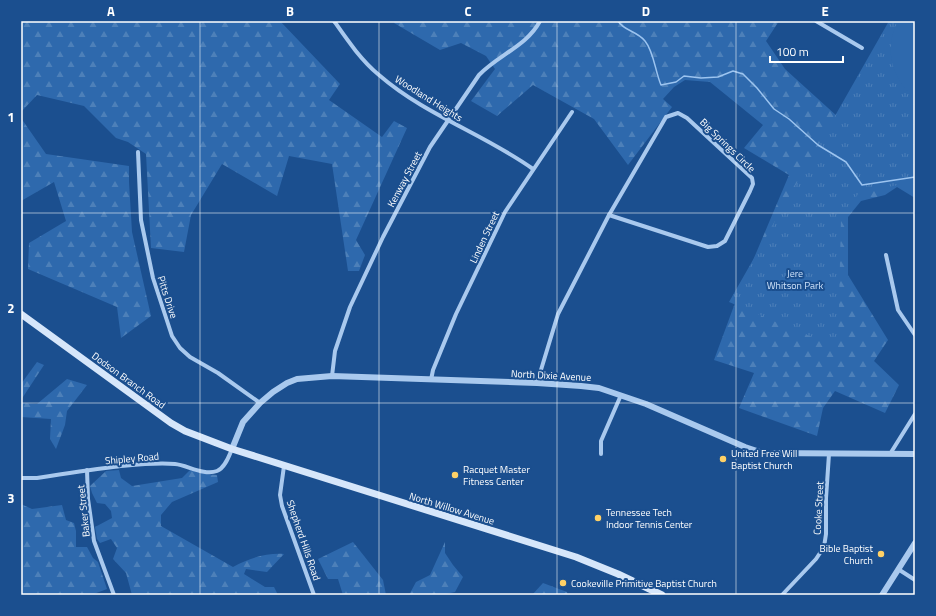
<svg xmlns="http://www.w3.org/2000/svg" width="936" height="616" viewBox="0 0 936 616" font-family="'Titillium Web',sans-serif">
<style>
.forest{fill:url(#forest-firs)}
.park{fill:url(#park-tufts)}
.garden{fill:#2e69ad}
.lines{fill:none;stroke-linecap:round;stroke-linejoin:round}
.stream{stroke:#9cc4f0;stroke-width:1.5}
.minor{stroke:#a9c9ee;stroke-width:4}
.tertiary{stroke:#a9c9ee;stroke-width:6}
.secondary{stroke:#d6e6fa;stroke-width:7}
.grid{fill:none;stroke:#fff;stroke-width:1;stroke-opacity:0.55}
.poi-dot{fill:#ffd166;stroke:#1b4f8f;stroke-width:1.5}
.labels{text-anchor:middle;stroke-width:4;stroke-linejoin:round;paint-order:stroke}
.street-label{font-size:10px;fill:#fff;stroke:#1b4f8f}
.park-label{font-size:10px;fill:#cfe3fa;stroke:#1b4f8f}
.poi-label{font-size:10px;fill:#fff;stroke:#1b4f8f;text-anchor:start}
.neatline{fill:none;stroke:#fff;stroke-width:1.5}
.grid-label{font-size:13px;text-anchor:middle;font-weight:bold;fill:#fff}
</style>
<defs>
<pattern id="forest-firs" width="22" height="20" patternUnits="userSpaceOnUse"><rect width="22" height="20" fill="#2e69ad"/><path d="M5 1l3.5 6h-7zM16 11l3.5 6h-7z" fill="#4d80b9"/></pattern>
<pattern id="park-tufts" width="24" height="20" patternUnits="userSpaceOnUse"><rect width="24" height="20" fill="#2e69ad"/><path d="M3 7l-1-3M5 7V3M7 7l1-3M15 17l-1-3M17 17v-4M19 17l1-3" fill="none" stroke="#4d80b9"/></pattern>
</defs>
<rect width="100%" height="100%" fill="#1b4f8f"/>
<g class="forest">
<path d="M 21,21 L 280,21 L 340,84 L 329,100 L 382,137 L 394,121 L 407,128 L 356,240 L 365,255 L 359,271 L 348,271 L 332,164 L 289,156 L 277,196 L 222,164 L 191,215 L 184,252 L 151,248 L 146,154 L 128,142 L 116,138 L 84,106 L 37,95 L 21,112 Z"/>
<path d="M 395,21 L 779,21 L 766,41 L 785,69 L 838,117 L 915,141 L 915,198 L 897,187 L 885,195 L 861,201 L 848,217 L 848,275 L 888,340 L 874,361 L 899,385 L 885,413 L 835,391 L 823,408 L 817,436 L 739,408 L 754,373 L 714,360 L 735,303 L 789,175 L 744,148 L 763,125 L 710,82 L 685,80 L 674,87 L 663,99 L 672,107 L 628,165 L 594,119 L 533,85 L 497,116 L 471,101 L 495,69 L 486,56 L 461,43 L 440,50 L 394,23 Z"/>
<path d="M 21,118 L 46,154 L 129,166 L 129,182 L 132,232 L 151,316 L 121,338 L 117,307 L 28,269 L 29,243 L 66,221 L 54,182 L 21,201 Z"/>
<path d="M 37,362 L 44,365 L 21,400 L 21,384 Z"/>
<path d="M 67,379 L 87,385 L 67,411 L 65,425 L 56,449 L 50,439 L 51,419 L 21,417 L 21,403 L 37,404 Z"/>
<path d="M 119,470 L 121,478 L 132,486 L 182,478 L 190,470 L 205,474 L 217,475 L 218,482 L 172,502 L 161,515 L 161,526 L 233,567 C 249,558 266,553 284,554 L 267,572 L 246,569 L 244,574 L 265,587 L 274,587 L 278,595 L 132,595 L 126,573 L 113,559 L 117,548 L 111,539 L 100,543 L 97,539 L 95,527 L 112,518 L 111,511 L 105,504 L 97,503 L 92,493 L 90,486 L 106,471 Z"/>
<path d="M 21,504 L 32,509 L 62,505 L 66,520 L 74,523 L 76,531 L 76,547 L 87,547 L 93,558 L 98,562 L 107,589 L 91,595 L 21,595 Z"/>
<path d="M 353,542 L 383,580 L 386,595 L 343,595 L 338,579 L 328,579 L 318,559 Z"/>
<path d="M 445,542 L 445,553 L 453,565 L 463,577 L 455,592 L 441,595 L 409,595 L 416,582 L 430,575 Z"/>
<path d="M 543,583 L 567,592 L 568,595 L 532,595 Z"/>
</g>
<path class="park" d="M 889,21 L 915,21 L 915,193 L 898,185 L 859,193 L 841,218 L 838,348 L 729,302 Z"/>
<path class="garden" d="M 898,21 L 913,21 L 915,22 L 915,99 C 892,78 883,50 898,21 Z"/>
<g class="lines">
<path class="stream" d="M 618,21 C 624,31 637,31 645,41 C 654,52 655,71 661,85 L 676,82 L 684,76 L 701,78 L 718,77 L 733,71 L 743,74 L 757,88 L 774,109 L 789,119 L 818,145 L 846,162 L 862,185 L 915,177"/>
<g class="minor">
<path d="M 334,21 C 348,41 361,60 379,75 C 425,115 484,134 533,169"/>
<path d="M 816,21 L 862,48"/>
<path d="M 678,113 L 687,118 L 752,178 L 753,184 L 750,191 L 725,241 L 717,246 L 708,247 L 609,215 L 666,117 Z"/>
<path d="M 138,152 L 141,220 L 153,278 L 172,336 L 180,348 L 190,357 L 218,373 L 260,403"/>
<path d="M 886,255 L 898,310 L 915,335"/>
<path d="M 332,376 L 335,351 L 350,307 L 383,237 L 430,147 L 479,75 C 498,55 527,46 540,21"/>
<path d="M 431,380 L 433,370 L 456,314 L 505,212 L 572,112"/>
<path d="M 537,383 L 558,314 L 609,215"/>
<path d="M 601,454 L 601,441 L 621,395"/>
<path d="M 890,454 L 915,414"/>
<path d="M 284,466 L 280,495 L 282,506 L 314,595"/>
<path d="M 87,470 L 88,499 L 94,541 L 114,595"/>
<path d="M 21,478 L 37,478 C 62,474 88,470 113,467 C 134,465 154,462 175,464 C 187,465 204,476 217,471 C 225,468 229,456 232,449"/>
<path d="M 898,569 L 915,580"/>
<path d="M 782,595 L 816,559 L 824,547 L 826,534 L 826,498 L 829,454"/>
</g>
<g class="tertiary">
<path d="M 232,449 L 243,422 L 260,403 L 273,392 L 287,383 L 297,379 L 332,376 L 537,383 L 581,386 L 599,388 L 646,404 L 745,447 L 763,453 L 915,454"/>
<path d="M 882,595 L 915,543"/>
</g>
<path class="secondary" d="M 21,314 L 171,423 L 185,431 L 232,449 L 576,557 L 618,574 L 662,595"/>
</g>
<path class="grid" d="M 200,21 L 200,595M 379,21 L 379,595M 557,21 L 557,595M 736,21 L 736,595M 21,213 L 915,213M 21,403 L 915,403"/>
<g class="poi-dot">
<circle cx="723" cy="459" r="4"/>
<circle cx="455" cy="475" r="4"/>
<circle cx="598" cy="518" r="4"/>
<circle cx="881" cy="554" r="4"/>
<circle cx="563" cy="583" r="4"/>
</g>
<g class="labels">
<g class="street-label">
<text transform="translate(429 98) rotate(32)" y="4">Woodland Heights</text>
<text transform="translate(728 145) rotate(44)" y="4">Big Springs Circle</text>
<text transform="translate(404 179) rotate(-62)" y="4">Kenway Street</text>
<text transform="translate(484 237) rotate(-65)" y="4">Linden Street</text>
<text transform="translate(168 297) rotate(72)" y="4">Pitts Drive</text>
<text transform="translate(551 375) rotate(3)" y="4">North Dixie Avenue</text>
<text transform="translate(129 380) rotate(36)" y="4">Dodson Branch Road</text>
<text transform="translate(132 458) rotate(-5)" y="4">Shipley Road</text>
<text transform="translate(452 508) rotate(17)" y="4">North Willow Avenue</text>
<text transform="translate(818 508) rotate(-87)" y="4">Cooke Street</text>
<text transform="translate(83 511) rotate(-96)" y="4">Baker Street</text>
<text transform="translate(304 540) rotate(71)" y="4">Shepherd Hills Road</text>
</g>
<g class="park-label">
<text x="795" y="277">Jere<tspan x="795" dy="12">Whitson Park</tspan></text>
</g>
<g class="poi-label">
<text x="731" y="457">United Free Will<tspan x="731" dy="12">Baptist Church</tspan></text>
<text x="463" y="473">Racquet Master<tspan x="463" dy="12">Fitness Center</tspan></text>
<text x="606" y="516">Tennessee Tech<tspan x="606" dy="12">Indoor Tennis Center</tspan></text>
<text x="873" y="552" text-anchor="end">Bible Baptist<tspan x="873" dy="12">Church</tspan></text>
<text x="571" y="587">Cookeville Primitive Baptist Church</text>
</g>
</g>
<rect width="936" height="616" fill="none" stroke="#1b4f8f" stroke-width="44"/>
<path d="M770 56v6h73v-6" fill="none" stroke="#ffffff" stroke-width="2"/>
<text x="776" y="56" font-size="12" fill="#ffffff" stroke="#1b4f8f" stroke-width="3" paint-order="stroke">100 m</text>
<rect x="22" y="22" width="892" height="572" class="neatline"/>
<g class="grid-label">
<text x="111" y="16">A</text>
<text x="290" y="16">B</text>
<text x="468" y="16">C</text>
<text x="646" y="16">D</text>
<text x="825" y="16">E</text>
<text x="11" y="122">1</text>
<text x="11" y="313">2</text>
<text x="11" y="503">3</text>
</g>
</svg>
